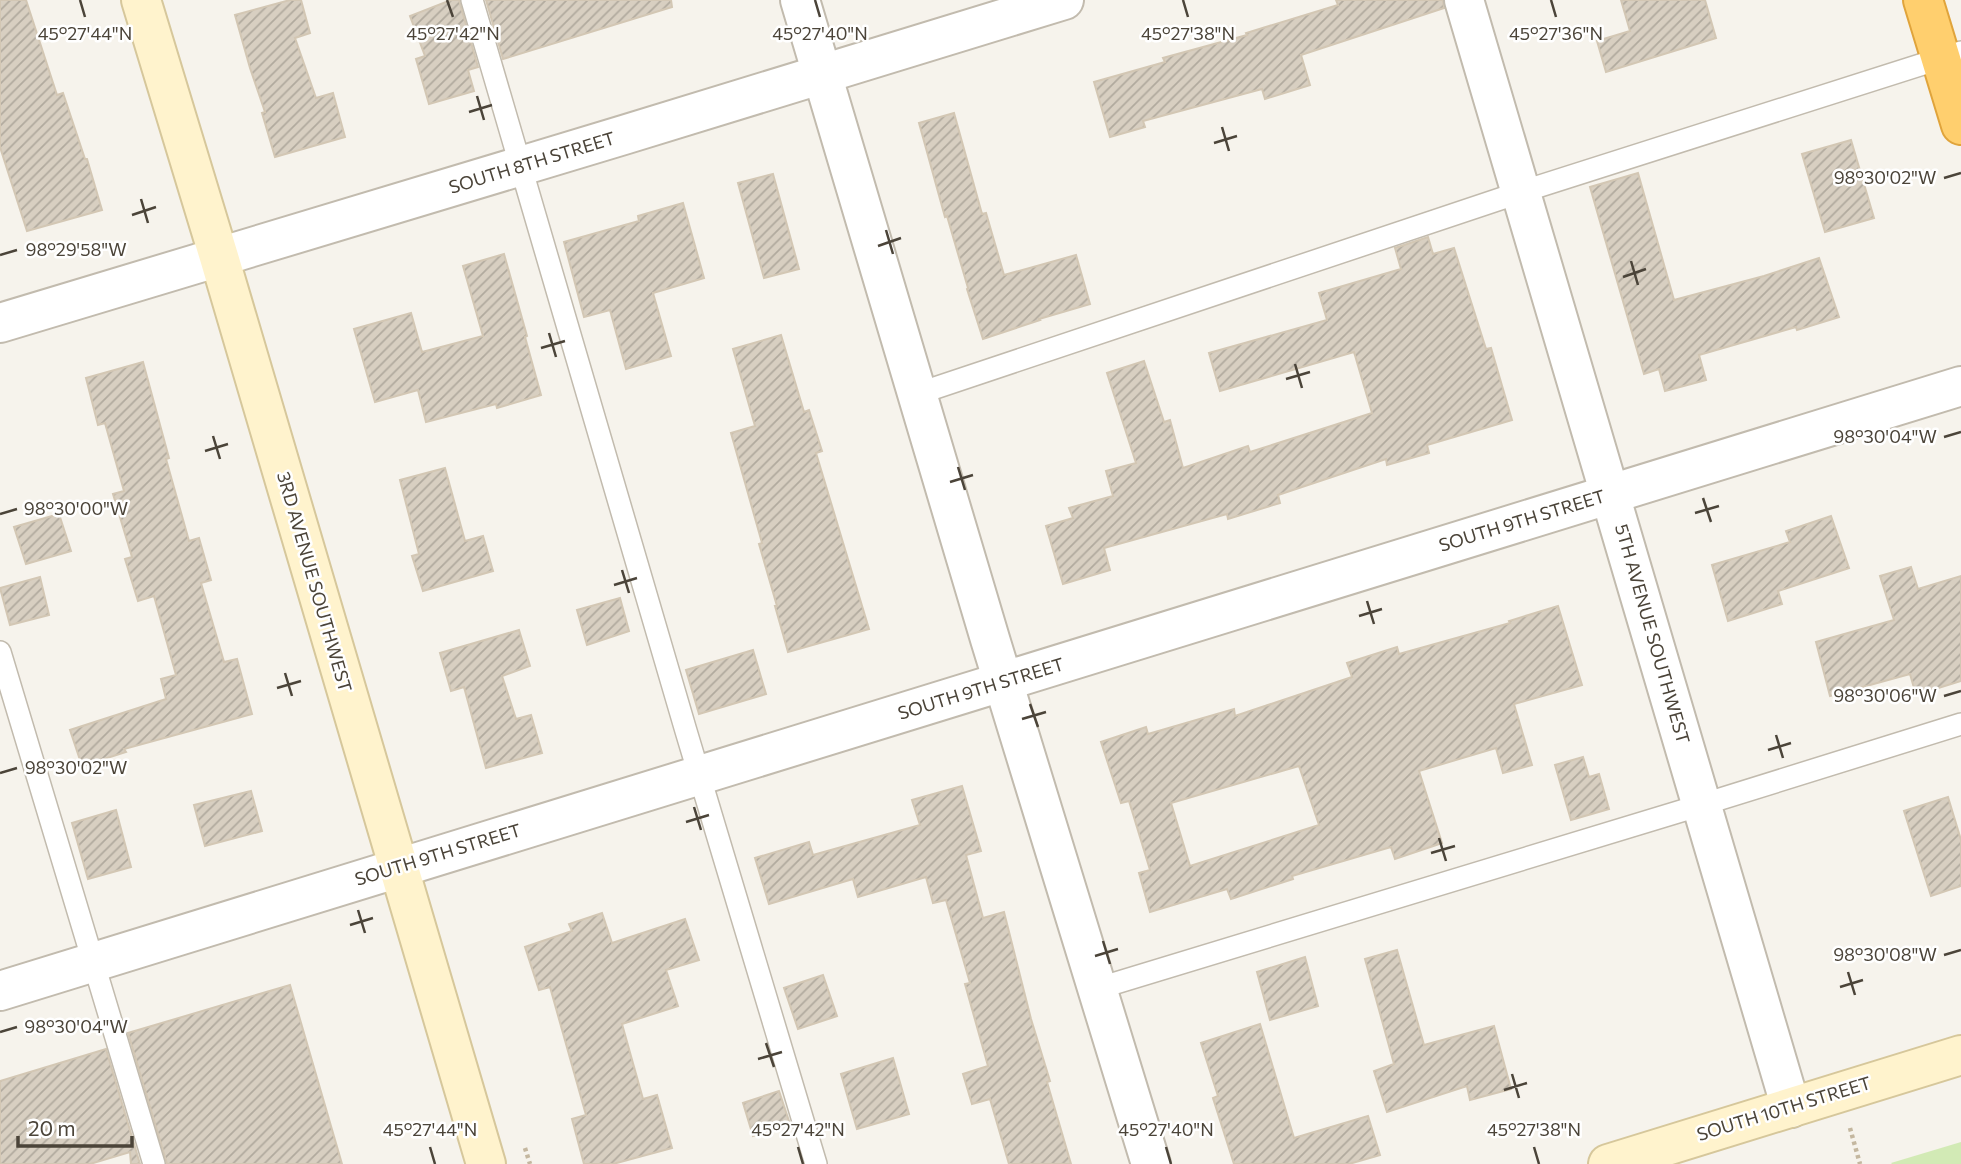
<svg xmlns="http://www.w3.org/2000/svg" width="1961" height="1164" viewBox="0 0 1961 1164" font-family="Commissioner,sans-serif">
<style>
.pitch{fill:#d2eab5}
.building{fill:url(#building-hatch);stroke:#d3c7b4;stroke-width:2;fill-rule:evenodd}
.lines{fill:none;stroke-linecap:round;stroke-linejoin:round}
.lane-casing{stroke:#c2bbae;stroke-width:24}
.street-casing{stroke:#c2bbae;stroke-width:42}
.secondary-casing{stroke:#d6c79b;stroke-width:42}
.highway-casing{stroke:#e0a43c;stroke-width:42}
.path{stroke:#c4b79f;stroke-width:4.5;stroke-dasharray:3.5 3.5;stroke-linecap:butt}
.lane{stroke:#fff;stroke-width:21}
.street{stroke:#fff;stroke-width:38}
.secondary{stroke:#fff3cd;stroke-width:38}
.highway{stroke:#ffcf6e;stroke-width:38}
.ticks{fill:none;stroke:#4b4439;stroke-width:2.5}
.labels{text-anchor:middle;stroke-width:5;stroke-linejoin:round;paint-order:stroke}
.street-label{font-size:18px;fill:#4b4439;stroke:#fff}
.ticks-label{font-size:18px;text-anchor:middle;fill:#4b4439;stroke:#fff;stroke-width:5;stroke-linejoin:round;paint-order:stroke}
</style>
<defs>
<pattern id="building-hatch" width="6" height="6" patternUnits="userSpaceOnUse" patternTransform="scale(1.75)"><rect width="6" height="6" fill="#d8cfc1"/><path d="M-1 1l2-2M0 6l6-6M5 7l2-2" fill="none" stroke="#b1aa9e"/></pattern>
</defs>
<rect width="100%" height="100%" fill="#f6f3ec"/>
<path class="pitch" d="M 1961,1142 L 1961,1164 L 1892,1164 L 1891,1163 Z"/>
<g class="building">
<path d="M 0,0 L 26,0 L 57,95 L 63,93 L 85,159 L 87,159 L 102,210 L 27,231 L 0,147 Z"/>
<path d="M 290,0 L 301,0 L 310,33 L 295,38 L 316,98 L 333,93 L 345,137 L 275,157 L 262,113 L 265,112 L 250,68 L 235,15 Z"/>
<path d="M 451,0 L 459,0 L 478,67 L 468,70 L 474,91 L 429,104 L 416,59 L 425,56 L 410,16 Z"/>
<path d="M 486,0 L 671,0 L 672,7 L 503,59 Z"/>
<path d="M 1336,0 L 1443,0 L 1444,8 L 1301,55 L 1310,85 L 1265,99 L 1262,89 L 1143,121 L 1145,127 L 1110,137 L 1094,82 L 1165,62 L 1163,58 L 1247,35 L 1246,33 L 1338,5 Z"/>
<path d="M 1621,0 L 1705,0 L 1716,38 L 1606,72 L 1597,41 L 1630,31 Z"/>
<path d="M 954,113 L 982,214 L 986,213 L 1004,275 L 1076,255 L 1090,304 L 1039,319 L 1040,320 L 983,339 L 967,289 L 968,288 L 947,216 L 945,217 L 919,123 Z"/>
<path d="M 1851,140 L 1874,218 L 1825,232 L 1802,154 Z"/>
<path d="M 1638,173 L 1674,300 L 1764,276 L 1819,258 L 1839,317 L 1797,330 L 1796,327 L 1699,355 L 1706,380 L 1665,391 L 1659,369 L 1644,374 L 1590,187 Z"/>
<path d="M 773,174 L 799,269 L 764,278 L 738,183 Z"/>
<path d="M 683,203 L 704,278 L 653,293 L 671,356 L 626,369 L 610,310 L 584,317 L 564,242 L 639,221 L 638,216 Z"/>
<path d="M 1428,237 L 1433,254 L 1454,248 L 1486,349 L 1491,348 L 1512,420 L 1427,445 L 1429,453 L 1387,465 L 1386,459 L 1278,495 L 1280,503 L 1228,519 L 1227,514 L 1104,548 L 1110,570 L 1063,584 L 1046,526 L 1073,518 L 1069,508 L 1113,496 L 1106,471 L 1136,463 L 1107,373 L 1144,361 L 1164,422 L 1170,420 L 1183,468 L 1248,446 L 1250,452 L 1372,413 L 1354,352 L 1220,391 L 1209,353 L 1327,320 L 1319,293 L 1401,269 L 1395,248 Z"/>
<path d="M 504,254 L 527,336 L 525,337 L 541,395 L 497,408 L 496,404 L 426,422 L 418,390 L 375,402 L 354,329 L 411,313 L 422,352 L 483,336 L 463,266 Z"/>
<path d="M 781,335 L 804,412 L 809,410 L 822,451 L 816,453 L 869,629 L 788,652 L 775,606 L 777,606 L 759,544 L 762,543 L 731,433 L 755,426 L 733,349 Z"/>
<path d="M 143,362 L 169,458 L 166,459 L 189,541 L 199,538 L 211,580 L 201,583 L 224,662 L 237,659 L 252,714 L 124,749 L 126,752 L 82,766 L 70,730 L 166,699 L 161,679 L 176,675 L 154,596 L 138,601 L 125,559 L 132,557 L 113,494 L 124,491 L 105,423 L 98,425 L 86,378 Z"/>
<path d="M 445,468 L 465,541 L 483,536 L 493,571 L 423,591 L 412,556 L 419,554 L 400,480 Z"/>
<path d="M 59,514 L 71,551 L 26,564 L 14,527 Z"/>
<path d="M 1831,516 L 1849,568 L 1778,591 L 1782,604 L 1728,621 L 1712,565 L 1790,542 L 1786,531 Z"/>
<path d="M 1911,567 L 1918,589 L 1961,576 L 1961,681 L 1916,695 L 1910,674 L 1830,696 L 1816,642 L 1894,620 L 1880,576 Z"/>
<path d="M 40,577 L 49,615 L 10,625 L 0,588 Z"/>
<path d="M 620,598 L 629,631 L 587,645 L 577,610 Z"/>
<path d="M 1558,606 L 1582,685 L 1514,704 L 1532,765 L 1503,773 L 1496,748 L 1419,771 L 1442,843 L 1395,859 L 1391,847 L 1292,876 L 1293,879 L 1231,899 L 1227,889 L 1150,912 L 1139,873 L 1150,870 L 1129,801 L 1121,803 L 1101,742 L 1146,727 L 1148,734 L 1234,709 L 1235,716 L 1352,677 L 1347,663 L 1397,647 L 1399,654 L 1510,623 L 1509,621 ZM 1299,766 L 1319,825 L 1190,866 L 1171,803 Z"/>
<path d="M 519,630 L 530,666 L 502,676 L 516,719 L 531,715 L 542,753 L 486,768 L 464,687 L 451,691 L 440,653 Z"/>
<path d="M 753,650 L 766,694 L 699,714 L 686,670 Z"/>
<path d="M 1583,757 L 1589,777 L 1599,774 L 1609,809 L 1571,820 L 1555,765 Z"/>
<path d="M 962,786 L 981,851 L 966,855 L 983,918 L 1004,912 L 1031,1019 L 1050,1081 L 1047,1082 L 1071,1164 L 1009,1164 L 990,1099 L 972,1104 L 963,1074 L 988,1066 L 965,984 L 970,983 L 946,900 L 933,903 L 926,877 L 858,897 L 853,879 L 769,904 L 755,858 L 809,842 L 813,855 L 920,825 L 912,800 Z"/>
<path d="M 251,791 L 262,831 L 205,846 L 194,805 Z"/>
<path d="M 1948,797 L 1961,840 L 1961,886 L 1931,896 L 1904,811 Z"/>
<path d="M 116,810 L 131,867 L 88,879 L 72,823 Z"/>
<path d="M 602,913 L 612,943 L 685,919 L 699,960 L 666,970 L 678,1006 L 622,1024 L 643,1099 L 657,1095 L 672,1148 L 613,1164 L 584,1164 L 572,1119 L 586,1115 L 550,987 L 539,990 L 525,947 L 572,931 L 569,924 Z"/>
<path d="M 1397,950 L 1424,1045 L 1494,1026 L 1511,1089 L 1470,1100 L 1467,1086 L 1387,1112 L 1374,1071 L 1394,1064 L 1365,959 Z"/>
<path d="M 1305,957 L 1318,1006 L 1270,1020 L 1257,972 Z"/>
<path d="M 823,975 L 837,1016 L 798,1029 L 784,988 Z"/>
<path d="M 290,985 L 342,1164 L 167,1164 L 128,1033 Z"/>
<path d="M 1260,1024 L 1294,1138 L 1368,1116 L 1380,1155 L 1349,1164 L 1234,1164 L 1213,1098 L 1218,1096 L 1201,1043 Z"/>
<path d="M 106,1049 L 140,1164 L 131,1164 L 130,1152 L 90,1164 L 0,1164 L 0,1081 Z"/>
<path d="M 893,1058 L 909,1114 L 857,1129 L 841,1074 Z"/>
<path d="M 779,1091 L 790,1124 L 753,1136 L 743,1103 Z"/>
</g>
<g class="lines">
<defs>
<g id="lane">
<path d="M 472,0 L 686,731 L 816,1164"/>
<path d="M 917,394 L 1521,192 L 1961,52"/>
<path d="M 0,652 L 154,1164"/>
<path d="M 1096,989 L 1701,805 L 1961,724"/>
</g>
<g id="street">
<path d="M 800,0 L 990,639 L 1151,1164"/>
<path d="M 1464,0 L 1791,1108"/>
<path d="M 0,323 C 355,216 710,110 1064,0"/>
<path d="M 0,991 L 1961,386"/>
</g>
<g id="secondary">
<path d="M 141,0 L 219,257 L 486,1164"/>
<path d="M 1608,1164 L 1961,1055"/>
</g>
<path id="highway" d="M 1923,0 L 1961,125"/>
</defs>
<use href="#lane" class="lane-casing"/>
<use href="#street" class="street-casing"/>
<use href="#secondary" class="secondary-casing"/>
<use href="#highway" class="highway-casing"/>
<g class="path">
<path d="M 1850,1128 L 1860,1164"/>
<path d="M 525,1148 L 530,1164"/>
</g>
<use href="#lane" class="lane"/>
<use href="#street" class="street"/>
<use href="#secondary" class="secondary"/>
<use href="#highway" class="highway"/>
</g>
<path class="ticks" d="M 80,0 L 85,17M 447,0 L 453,17M 815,0 L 820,17M 1183,0 L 1188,17M 1551,0 L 1556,17M 477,96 L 484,120M 469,112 L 492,105M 1222,127 L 1229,151M 1214,143 L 1237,136M 1944,178 L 1961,173M 141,199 L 148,223M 132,215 L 156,207M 886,230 L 893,254M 878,246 L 901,238M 0,255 L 17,250M 1631,261 L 1638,285M 1623,277 L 1646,269M 549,333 L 556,357M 541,348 L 565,341M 1295,364 L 1302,388M 1286,379 L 1310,372M 213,436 L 220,459M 1944,437 L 1961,432M 205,451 L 228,444M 958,467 L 965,490M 950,482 L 973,475M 1703,498 L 1711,522M 1695,513 L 1719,506M 0,514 L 17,509M 622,570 L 629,593M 614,585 L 637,578M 1367,601 L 1374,624M 1359,616 L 1382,609M 285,673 L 292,696M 277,688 L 301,681M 1944,696 L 1961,691M 1030,704 L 1038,727M 1022,719 L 1046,712M 1776,735 L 1783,758M 1768,750 L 1791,743M 0,773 L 17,768M 694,807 L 701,830M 686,822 L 709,815M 1439,838 L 1446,861M 1431,853 L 1455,846M 358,910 L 365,933M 350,925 L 373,918M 1103,941 L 1110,964M 1944,955 L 1961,950M 1095,956 L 1118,949M 1848,972 L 1855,995M 1840,987 L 1863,980M 0,1032 L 17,1027M 766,1043 L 774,1067M 758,1059 L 782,1052M 1512,1074 L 1519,1098M 1504,1090 L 1527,1083M 430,1147 L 435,1164M 798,1147 L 803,1164M 1166,1147 L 1171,1164M 1534,1147 L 1539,1164"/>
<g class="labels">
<g class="street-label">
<text transform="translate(532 163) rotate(-17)" y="6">SOUTH 8TH STREET</text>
<text transform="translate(1522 521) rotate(-17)" y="6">SOUTH 9TH STREET</text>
<text transform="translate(314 582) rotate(74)" y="6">3RD AVENUE SOUTHWEST</text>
<text transform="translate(1652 634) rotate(74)" y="6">5TH AVENUE SOUTHWEST</text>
<text transform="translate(981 689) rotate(-17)" y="6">SOUTH 9TH STREET</text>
<text transform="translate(438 855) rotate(-17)" y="6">SOUTH 9TH STREET</text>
<text transform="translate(1784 1109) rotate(-17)" y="6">SOUTH 10TH STREET</text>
</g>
</g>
<g class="ticks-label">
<text x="85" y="40">45°27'44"N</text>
<text x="453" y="40">45°27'42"N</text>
<text x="820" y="40">45°27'40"N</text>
<text x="1188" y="40">45°27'38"N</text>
<text x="1556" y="40">45°27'36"N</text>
<text x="1885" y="184">98°30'02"W</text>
<text x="76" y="256">98°29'58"W</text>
<text x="1885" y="443">98°30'04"W</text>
<text x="76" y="515">98°30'00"W</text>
<text x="1885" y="702">98°30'06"W</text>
<text x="76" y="774">98°30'02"W</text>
<text x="1885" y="961">98°30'08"W</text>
<text x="76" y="1033">98°30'04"W</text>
<text x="430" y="1136">45°27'44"N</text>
<text x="798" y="1136">45°27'42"N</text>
<text x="1166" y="1136">45°27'40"N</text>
<text x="1534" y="1136">45°27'38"N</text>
</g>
<path d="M18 1136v10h114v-10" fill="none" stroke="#4b4439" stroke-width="3.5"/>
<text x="28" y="1136" font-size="21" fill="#4b4439" stroke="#ffffff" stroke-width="5" paint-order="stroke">20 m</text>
</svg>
